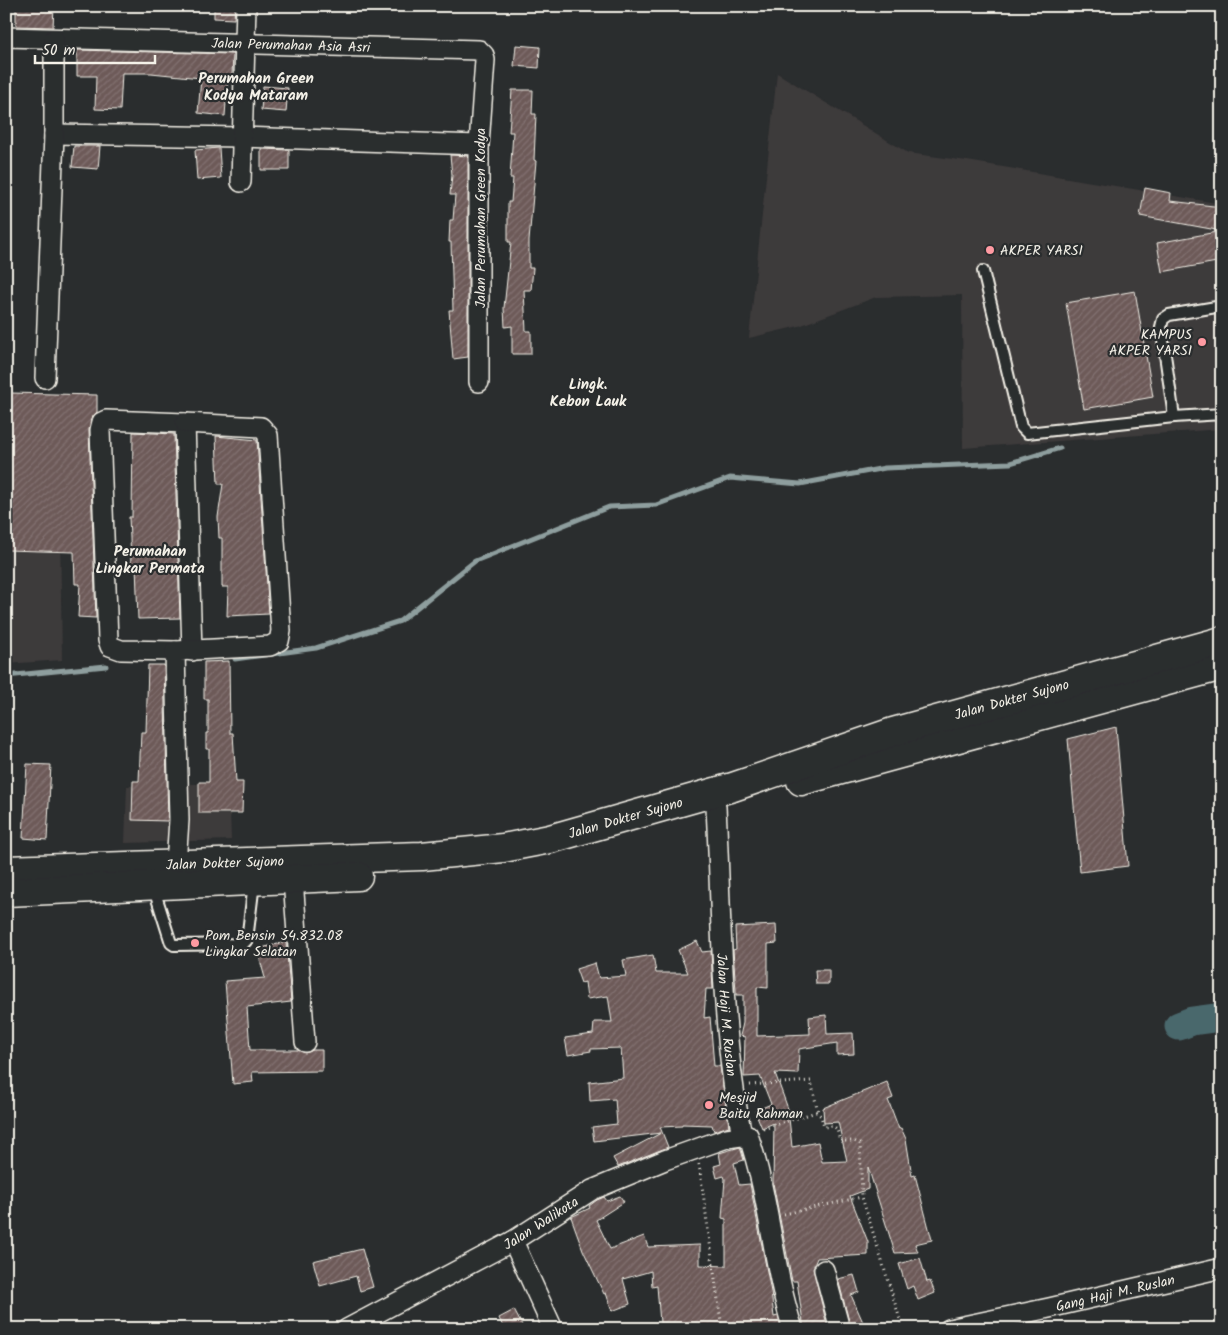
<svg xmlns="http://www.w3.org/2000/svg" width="1228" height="1335" viewBox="0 0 1228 1335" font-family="Kalam,sans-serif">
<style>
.built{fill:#3e3a3b}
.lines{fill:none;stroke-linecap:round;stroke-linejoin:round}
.stream{stroke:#8e9e9e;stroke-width:5}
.river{stroke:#4a676c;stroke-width:29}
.building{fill:url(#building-hatch);stroke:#f4f1e8}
.lane-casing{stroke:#f4f1e8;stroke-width:14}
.street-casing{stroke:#f4f1e8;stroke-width:22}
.highway-casing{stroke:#f4f1e8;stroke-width:31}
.path{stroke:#f4f1e8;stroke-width:3;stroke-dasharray:1 4;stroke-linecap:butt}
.lane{stroke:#2a2d2e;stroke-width:10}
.street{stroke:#2a2d2e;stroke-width:19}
.highway{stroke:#2a2d2e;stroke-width:28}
.poi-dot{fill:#ff9aa2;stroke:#2a2d2e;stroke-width:2}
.labels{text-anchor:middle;stroke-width:4.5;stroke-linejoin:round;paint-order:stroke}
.street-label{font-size:14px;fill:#f4f1e8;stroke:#2a2d2e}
.poi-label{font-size:14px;fill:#f4f1e8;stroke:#2a2d2e;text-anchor:start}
.neighbourhood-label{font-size:15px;font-weight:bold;fill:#f4f1e8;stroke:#2a2d2e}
</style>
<defs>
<pattern id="building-hatch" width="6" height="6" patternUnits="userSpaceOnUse" patternTransform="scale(1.25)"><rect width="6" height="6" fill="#6d5a59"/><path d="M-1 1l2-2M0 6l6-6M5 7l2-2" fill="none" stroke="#827271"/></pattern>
</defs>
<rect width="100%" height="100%" fill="#2a2d2e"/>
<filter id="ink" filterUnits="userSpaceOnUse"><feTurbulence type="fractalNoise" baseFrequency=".02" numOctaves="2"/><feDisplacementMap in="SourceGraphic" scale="10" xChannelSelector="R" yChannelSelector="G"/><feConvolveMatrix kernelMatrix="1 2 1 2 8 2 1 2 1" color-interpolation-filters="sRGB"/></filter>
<g filter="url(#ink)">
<g class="built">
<path d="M 777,73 L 908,153 L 967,161 L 1222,204 L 1222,429 L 963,448 L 962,295 L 876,297 L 799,326 L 749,338 Z"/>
<path d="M 6,395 L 58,402 L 62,660 L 6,664 Z"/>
<path d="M 229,783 L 231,840 L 125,843 L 127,786 Z"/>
</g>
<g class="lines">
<g class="stream">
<path d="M 235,659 L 316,648 L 400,621 L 475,561 L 609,507 L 656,505 L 730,478 L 800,484 L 885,468 L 1010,463 L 1060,448"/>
<path d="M 6,676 L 106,666"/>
</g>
<path class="river" d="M 1179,1026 L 1192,1021 L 1222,1017"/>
</g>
<g class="building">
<path d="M 16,6 L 54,6 L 53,27 L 16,26 Z"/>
<path d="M 214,6 L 235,6 L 234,19 L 214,18 Z"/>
<path d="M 516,45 L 540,47 L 539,68 L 514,66 Z"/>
<path d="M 77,50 L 233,54 L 232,75 L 228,75 L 225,116 L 198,113 L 201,78 L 151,73 L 122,73 L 120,110 L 95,109 L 96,76 L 77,76 Z"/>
<path d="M 263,86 L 288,88 L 286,112 L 261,110 Z"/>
<path d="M 512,90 L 533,90 L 532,114 L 536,114 L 534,160 L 536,161 L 529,241 L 529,268 L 533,268 L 531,290 L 524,290 L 526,331 L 531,331 L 531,354 L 512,354 L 512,326 L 505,327 L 504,308 L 511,242 L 508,242 L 508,202 L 511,202 L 513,178 L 510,178 L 513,132 L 509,132 Z"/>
<path d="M 74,146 L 100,146 L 98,169 L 72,167 Z"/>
<path d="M 219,148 L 221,178 L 197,180 L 195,150 Z"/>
<path d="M 261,149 L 289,150 L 289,170 L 261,170 Z"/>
<path d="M 450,155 L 468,156 L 468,357 L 453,359 L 449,310 L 453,310 L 451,242 L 449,242 L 450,220 L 453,220 L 455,195 L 450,195 L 452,175 Z"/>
<path d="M 1145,188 L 1171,193 L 1170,201 L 1222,207 L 1222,231 L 1140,216 Z"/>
<path d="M 1222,231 L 1222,261 L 1162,272 L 1157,243 Z"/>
<path d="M 1135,291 L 1153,397 L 1084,409 L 1066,303 Z"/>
<path d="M 10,393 L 97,395 L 97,412 L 91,419 L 89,430 L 96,618 L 78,617 L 80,584 L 75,584 L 74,552 L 7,550 Z"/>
<path d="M 133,432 L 174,434 L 180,618 L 138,619 L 136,566 L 131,566 L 130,538 L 129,517 L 132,517 Z"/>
<path d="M 216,436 L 257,440 L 269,614 L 227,616 L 228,587 L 222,587 L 222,538 L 219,538 L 218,517 L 223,484 L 218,484 Z"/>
<path d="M 229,661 L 230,733 L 233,733 L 236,782 L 243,782 L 242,813 L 199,813 L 199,782 L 209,782 L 209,749 L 206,749 L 206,733 L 208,733 L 208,699 L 204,699 L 204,662 Z"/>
<path d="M 148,665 L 164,665 L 168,821 L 132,820 L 133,781 L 139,781 L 141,732 L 146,732 Z"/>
<path d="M 1116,727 L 1128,866 L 1080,872 L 1068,739 Z"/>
<path d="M 27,764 L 51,765 L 47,840 L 23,838 Z"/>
<path d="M 776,925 L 777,943 L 768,944 L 768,988 L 757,987 L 757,1036 L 810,1034 L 809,1017 L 826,1015 L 827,1034 L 853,1033 L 854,1054 L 837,1055 L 837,1043 L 799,1049 L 798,1074 L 775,1073 L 791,1117 L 789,1118 L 792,1147 L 818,1142 L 822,1162 L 847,1161 L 838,1122 L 824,1123 L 823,1108 L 887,1082 L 893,1098 L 888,1100 L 899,1129 L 901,1128 L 906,1139 L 912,1176 L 915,1175 L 932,1240 L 915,1244 L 918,1252 L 895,1253 L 868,1167 L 868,1189 L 850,1196 L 868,1242 L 868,1255 L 817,1258 L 813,1268 L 828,1329 L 804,1329 L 797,1281 L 792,1281 L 773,1183 L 774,1123 L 762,1128 L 755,1111 L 771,1104 L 760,1076 L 744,1077 L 745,1037 L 740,1036 L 743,1023 L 743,995 L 736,995 L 736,991 L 733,950 L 736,949 L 735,927 Z"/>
<path d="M 697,941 L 702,952 L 711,951 L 713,989 L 706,989 L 704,1018 L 710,1017 L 714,1066 L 720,1066 L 729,1126 L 714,1131 L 712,1125 L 682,1124 L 682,1126 L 660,1127 L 668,1147 L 618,1167 L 613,1158 L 661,1133 L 594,1141 L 592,1127 L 617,1124 L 615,1099 L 590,1101 L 589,1082 L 623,1078 L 621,1048 L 590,1049 L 591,1051 L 568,1055 L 565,1038 L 593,1034 L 594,1022 L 612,1022 L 608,996 L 587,999 L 585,982 L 581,983 L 576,969 L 595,963 L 599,978 L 626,976 L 623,960 L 653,955 L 656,973 L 688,973 L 678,950 Z"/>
<path d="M 286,942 L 291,1002 L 247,1007 L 250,1050 L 298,1050 L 305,1053 L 313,1050 L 322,1050 L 322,1071 L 252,1072 L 253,1082 L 233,1084 L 225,981 L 265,978 L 257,949 Z"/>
<path d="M 815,970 L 829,970 L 829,984 L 816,984 Z"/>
<path d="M 740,1147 L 744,1160 L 734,1163 L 739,1185 L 750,1184 L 771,1292 L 774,1317 L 778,1316 L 781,1329 L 703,1329 L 703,1325 L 660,1323 L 657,1286 L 652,1287 L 651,1271 L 623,1279 L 630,1304 L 612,1311 L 606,1293 L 604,1294 L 583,1250 L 571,1217 L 590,1208 L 589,1206 L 597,1200 L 604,1197 L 607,1201 L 620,1196 L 624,1202 L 596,1220 L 610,1249 L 644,1236 L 648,1247 L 700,1245 L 700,1265 L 726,1266 L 726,1219 L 722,1218 L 725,1179 L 724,1176 L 717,1178 L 714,1166 L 721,1164 L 719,1153 Z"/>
<path d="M 362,1249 L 373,1287 L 360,1291 L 356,1276 L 320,1286 L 313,1261 Z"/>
<path d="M 920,1258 L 927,1282 L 930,1281 L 935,1293 L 918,1300 L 913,1286 L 907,1289 L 899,1264 Z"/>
<path d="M 854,1275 L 859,1292 L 851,1295 L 866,1329 L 851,1329 L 838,1279 Z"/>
<path d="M 514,1310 L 524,1329 L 504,1329 L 499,1318 Z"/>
</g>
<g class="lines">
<defs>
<g id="lane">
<path d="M 983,271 L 1021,427 L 1027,433 L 1174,417"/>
<path d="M 1222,306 L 1169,315 L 1163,319 L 1161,327 L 1174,417 L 1222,414"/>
<path d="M 153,886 L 171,943 L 174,945 L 243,944 L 247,940 L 254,883"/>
</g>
<g id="street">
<path id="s1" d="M 6,37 L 479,50 L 484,55 L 485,60 L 479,145 L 479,382"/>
<path d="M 54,134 L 241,137 L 479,145"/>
<path d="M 241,182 L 246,6"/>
<path d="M 45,378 L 54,134 L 54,39"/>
<path d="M 175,651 L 121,650 L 110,646 L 108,640 L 100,430 L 102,422 L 106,420 L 185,423 L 192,651"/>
<path id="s2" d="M 716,807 C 722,917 720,1028 742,1135"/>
<path d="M 176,864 L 179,820 L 175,651 L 270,646 L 279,641 L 281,631 L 268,435 L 261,427 L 185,423"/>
<path d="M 293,879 L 305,1042"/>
<path d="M 513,1241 L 553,1329"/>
<path d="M 824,1270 L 840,1329"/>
<path id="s3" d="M 347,1329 L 513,1241 L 592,1190 L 665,1160 L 727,1138 L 748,1135 C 770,1198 772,1265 793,1329"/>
<path id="s4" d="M 949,1329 L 1049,1308 L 1222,1268"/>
</g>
<g id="highway">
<path d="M 801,781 L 1222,666"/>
<path id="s5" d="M 6,870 L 422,856 L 503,848 L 550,839 L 673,804 L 733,787 L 893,732 L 1222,641"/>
<path d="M 6,892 L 358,876"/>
</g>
</defs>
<use href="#lane" class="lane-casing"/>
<use href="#street" class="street-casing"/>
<use href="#highway" class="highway-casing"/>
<g class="path">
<path d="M 750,1085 L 811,1081 L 818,1112"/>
<path d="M 763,1129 L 816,1112 L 821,1116 L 824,1127 L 833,1126 L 837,1129 L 840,1141 L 854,1141 L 860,1144 L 862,1197 L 903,1329"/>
<path d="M 699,1164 L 722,1329"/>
<path d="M 784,1214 L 862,1197"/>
</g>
<use href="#lane" class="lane"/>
<use href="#street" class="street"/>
<use href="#highway" class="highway"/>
</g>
</g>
<g class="poi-dot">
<circle cx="990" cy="250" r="5"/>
<circle cx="1202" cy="342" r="5"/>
<circle cx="195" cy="943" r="5"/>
<circle cx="709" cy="1105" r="5"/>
</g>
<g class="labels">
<g class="street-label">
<text dy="5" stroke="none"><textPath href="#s1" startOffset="285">Jalan Perumahan Asia Asri</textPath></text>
<text transform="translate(480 218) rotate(-90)" y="5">Jalan Perumahan Green Kodya</text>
<text dy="5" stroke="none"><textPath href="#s5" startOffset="1028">Jalan Dokter Sujono</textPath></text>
<text dy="5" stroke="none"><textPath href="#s5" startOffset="624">Jalan Dokter Sujono</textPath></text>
<text dy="5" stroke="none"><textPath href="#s5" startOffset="219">Jalan Dokter Sujono</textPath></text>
<text dy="5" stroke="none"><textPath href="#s2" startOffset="208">Jalan Haji M. Ruslan</textPath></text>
<text dy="5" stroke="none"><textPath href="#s3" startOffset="221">Jalan Walikota</textPath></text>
<text dy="5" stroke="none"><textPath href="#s4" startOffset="170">Gang Haji M. Ruslan</textPath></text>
</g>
<g class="poi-label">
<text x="1000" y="255">AKPER YARSI</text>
<text x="1192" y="339" text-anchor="end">KAMPUS<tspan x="1192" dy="16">AKPER YARSI</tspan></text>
<text x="205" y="940">Pom Bensin 54.832.08<tspan x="205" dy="16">Lingkar Selatan</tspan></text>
<text x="719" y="1102">Mesjid<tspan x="719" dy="16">Baitu Rahman</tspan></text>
</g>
<g class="neighbourhood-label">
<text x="256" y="83">Perumahan Green<tspan x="256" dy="17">Kodya Mataram</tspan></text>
<text x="588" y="389">Lingk.<tspan x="588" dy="17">Kebon Lauk</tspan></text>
<text x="150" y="556">Perumahan<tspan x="150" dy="17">Lingkar Permata</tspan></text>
</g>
</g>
<rect width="1228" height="1335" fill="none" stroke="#2a2d2e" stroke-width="25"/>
<rect x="12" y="12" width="1203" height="1310" fill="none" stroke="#f4f1e8" stroke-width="2" filter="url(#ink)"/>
<path d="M35 55v8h120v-8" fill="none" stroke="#f4f1e8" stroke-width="2.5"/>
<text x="42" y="55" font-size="15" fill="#f4f1e8" stroke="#2a2d2e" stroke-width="4" paint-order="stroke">50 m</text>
</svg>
